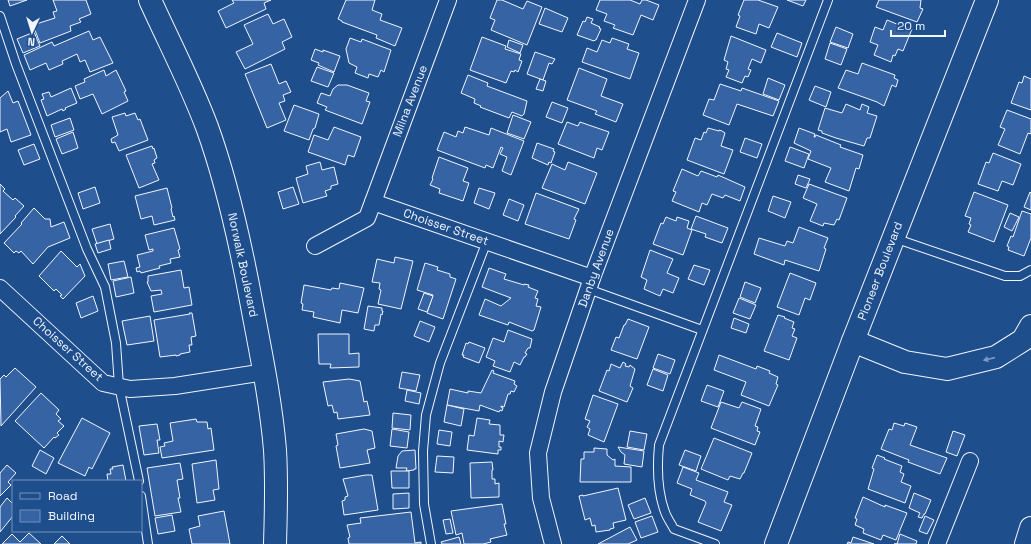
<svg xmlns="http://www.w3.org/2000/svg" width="1031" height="544" viewBox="0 0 1031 544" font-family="'Space Grotesk',sans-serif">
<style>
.building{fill:#3563a3;stroke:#f2f6ff}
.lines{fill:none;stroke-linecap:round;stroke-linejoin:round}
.lane-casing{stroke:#f2f6ff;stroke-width:10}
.street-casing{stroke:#f2f6ff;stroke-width:18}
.secondary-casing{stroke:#f2f6ff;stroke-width:24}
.highway-casing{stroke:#f2f6ff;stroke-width:24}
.lane{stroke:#1f4e8c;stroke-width:8}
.street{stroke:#1f4e8c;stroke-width:16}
.secondary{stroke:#1f4e8c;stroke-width:22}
.highway{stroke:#1f4e8c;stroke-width:22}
.oneway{fill:#7e9ac0}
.labels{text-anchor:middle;stroke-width:3;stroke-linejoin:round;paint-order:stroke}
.street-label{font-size:12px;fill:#f2f6ff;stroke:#1f4e8c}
</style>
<rect width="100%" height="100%" fill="#1f4e8c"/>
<g class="building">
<path d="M 8,0 L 27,0 L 10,6 Z"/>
<path d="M 53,0 L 86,0 L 91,14 L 79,19 L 81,22 L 70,26 L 71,31 L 40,43 L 33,25 L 55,18 L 53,12 L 57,11 Z"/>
<path d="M 232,0 L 271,0 L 264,3 L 266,9 L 226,28 L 218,11 L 234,3 Z"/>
<path d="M 346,0 L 375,0 L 372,10 L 382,14 L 380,20 L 402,28 L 395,46 L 376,38 L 377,35 L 342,22 L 342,21 L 338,19 Z"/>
<path d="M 497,0 L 502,0 L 523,9 L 527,1 L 542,7 L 527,45 L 491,30 L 495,20 L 490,18 Z"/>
<path d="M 600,0 L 630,0 L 640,4 L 642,0 L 646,0 L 659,5 L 653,20 L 641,15 L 633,35 L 613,28 L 615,25 L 604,21 L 607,14 L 596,10 Z"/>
<path d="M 744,0 L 758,0 L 778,7 L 769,28 L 759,24 L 756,34 L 736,27 L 740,16 L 738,15 Z"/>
<path d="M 787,0 L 806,0 L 803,6 Z"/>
<path d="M 879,0 L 921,0 L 920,8 L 923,9 L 917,22 L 876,7 Z"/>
<path d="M 545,8 L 568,18 L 562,32 L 539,24 Z"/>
<path d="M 268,14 L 273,24 L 284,19 L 292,37 L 282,42 L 285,49 L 245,69 L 236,52 L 253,44 L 244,25 Z"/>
<path d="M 587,17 L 593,19 L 591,23 L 600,27 L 599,28 L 601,29 L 596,40 L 595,40 L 594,41 L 577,35 L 583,21 L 585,22 Z"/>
<path d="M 887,20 L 909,29 L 909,27 L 912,29 L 903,51 L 898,49 L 895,56 L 893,55 L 891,62 L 874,55 L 878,45 L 870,42 L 875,27 L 883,30 Z"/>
<path d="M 836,27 L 853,34 L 848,48 L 830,42 Z"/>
<path d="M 89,31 L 93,40 L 100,37 L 113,63 L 90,72 L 85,60 L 80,62 L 77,54 L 62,61 L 63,64 L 49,70 L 46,63 L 30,70 L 24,55 L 52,42 L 54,46 Z"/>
<path d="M 34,32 L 40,46 L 23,53 L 17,39 Z"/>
<path d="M 777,33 L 802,43 L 797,57 L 771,47 Z"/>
<path d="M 731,36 L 766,50 L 761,63 L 752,59 L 748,69 L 751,70 L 748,77 L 745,76 L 742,83 L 726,77 L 729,70 L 726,69 L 728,62 L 724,60 Z"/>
<path d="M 482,37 L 506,46 L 505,49 L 521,54 L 519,60 L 522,61 L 518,72 L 515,70 L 514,72 L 511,71 L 506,83 L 470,70 Z"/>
<path d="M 350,38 L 361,42 L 362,39 L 391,50 L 384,72 L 381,70 L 378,77 L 369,74 L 368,78 L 355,73 L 357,67 L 349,63 L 346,49 Z"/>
<path d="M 612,38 L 629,44 L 627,49 L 639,53 L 630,79 L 582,62 L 587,48 L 597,52 L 602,40 L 610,43 Z"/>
<path d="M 509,40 L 523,45 L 520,53 L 507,47 Z"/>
<path d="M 830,43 L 847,49 L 841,65 L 825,59 Z"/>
<path d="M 315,49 L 323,52 L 323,50 L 340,56 L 334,72 L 318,65 L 319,63 L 311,60 Z"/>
<path d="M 535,52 L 555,59 L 552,64 L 549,63 L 543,80 L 527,74 Z"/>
<path d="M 862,63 L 895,75 L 894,78 L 898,80 L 896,87 L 892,85 L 884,106 L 877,102 L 838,88 L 846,70 L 858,74 Z"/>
<path d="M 271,64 L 279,84 L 286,81 L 291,92 L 283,95 L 285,101 L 279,103 L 286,120 L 267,128 L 245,74 Z"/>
<path d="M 317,67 L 334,73 L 328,87 L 311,81 Z"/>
<path d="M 579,68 L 607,79 L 601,96 L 623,104 L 616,122 L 595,114 L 597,111 L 567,100 Z"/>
<path d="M 104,70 L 106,76 L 116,70 L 126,91 L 124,92 L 128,101 L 102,114 L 93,94 L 80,99 L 75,86 L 85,82 L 84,79 Z"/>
<path d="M 468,75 L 488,83 L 487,86 L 527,101 L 524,114 L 522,116 L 512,112 L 509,118 L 480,107 L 481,106 L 474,103 L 475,99 L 461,93 Z"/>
<path d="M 1024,76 L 1031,79 L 1031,110 L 1011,103 L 1019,82 L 1022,83 Z"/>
<path d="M 768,78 L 785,85 L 779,100 L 763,94 Z"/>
<path d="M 540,79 L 546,81 L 543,91 L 536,89 Z"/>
<path d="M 720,84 L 741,91 L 742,88 L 779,101 L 773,116 L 737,104 L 729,125 L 703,115 L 709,99 L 714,100 Z"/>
<path d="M 338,85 L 347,85 L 369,93 L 366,101 L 370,102 L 362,124 L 325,110 L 327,107 L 317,103 L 321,93 L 330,96 L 333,89 Z"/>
<path d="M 815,86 L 831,92 L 826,107 L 809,100 Z"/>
<path d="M 71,88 L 77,103 L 65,108 L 66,109 L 63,111 L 62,109 L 47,116 L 41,100 L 44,99 L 42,94 L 49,92 L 51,97 Z"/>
<path d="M 8,91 L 13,103 L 18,101 L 31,135 L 11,142 L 7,129 L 0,132 L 0,98 Z"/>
<path d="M 552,102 L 568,108 L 562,123 L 546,117 Z"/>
<path d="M 846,104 L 860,110 L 862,104 L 869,107 L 867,113 L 877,116 L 870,138 L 867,138 L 864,146 L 836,138 L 822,133 L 822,131 L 818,130 L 825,108 L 842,113 Z"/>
<path d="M 294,105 L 319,114 L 315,128 L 313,129 L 309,140 L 284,131 Z"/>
<path d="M 1007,110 L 1031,119 L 1031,134 L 1028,133 L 1020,154 L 998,145 L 1005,129 L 1000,127 Z"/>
<path d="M 125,113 L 126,116 L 135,113 L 138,120 L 140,119 L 148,140 L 119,151 L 115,142 L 112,143 L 111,139 L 118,135 L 112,117 Z"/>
<path d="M 513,115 L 531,122 L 524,139 L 507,133 Z"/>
<path d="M 70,118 L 74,130 L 55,137 L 51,125 Z"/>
<path d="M 567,122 L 578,126 L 580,122 L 609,132 L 602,150 L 597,148 L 594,158 L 558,144 Z"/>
<path d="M 334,127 L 361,137 L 354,157 L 348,155 L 345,165 L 308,152 L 314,135 L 328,140 Z"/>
<path d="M 465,127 L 489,135 L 491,128 L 524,141 L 511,175 L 502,171 L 507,157 L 500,154 L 503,148 L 501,147 L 493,168 L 486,165 L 485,168 L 437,150 L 444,132 L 456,137 L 458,131 L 463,133 Z"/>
<path d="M 708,128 L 719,131 L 719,130 L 722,131 L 725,133 L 721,146 L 733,150 L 724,174 L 687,160 L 695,138 L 701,140 L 704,132 L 706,133 Z"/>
<path d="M 799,128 L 815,134 L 814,137 L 815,137 L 816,135 L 841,145 L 840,147 L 863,155 L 859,169 L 856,168 L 849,191 L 825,182 L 831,168 L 808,159 L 811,151 L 794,143 Z"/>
<path d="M 73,132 L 78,148 L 62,154 L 56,139 Z"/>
<path d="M 745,138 L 762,144 L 757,158 L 740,152 Z"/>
<path d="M 537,143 L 554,149 L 553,151 L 555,152 L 551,163 L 549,162 L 548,165 L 532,158 Z"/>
<path d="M 34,144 L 40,159 L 24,165 L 18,150 Z"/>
<path d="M 152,146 L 153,149 L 154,148 L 157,158 L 154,160 L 155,163 L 152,164 L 159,180 L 139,188 L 126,155 Z"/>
<path d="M 790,147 L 809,154 L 804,168 L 785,161 Z"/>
<path d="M 993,153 L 1021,164 L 1013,185 L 1002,181 L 998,191 L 978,184 L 986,162 L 989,163 Z"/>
<path d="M 439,157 L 468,168 L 463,181 L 469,183 L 463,201 L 439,193 L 440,189 L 430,185 L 433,179 L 432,178 Z"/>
<path d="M 320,162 L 322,170 L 334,167 L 338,184 L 331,186 L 331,189 L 325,191 L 327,196 L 303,203 L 296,178 L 308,174 L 306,166 Z"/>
<path d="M 568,162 L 597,173 L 585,204 L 542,188 L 552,164 L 565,170 Z"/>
<path d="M 682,169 L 698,176 L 701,171 L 717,177 L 718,175 L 745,187 L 740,201 L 725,195 L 723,198 L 712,194 L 707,205 L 702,203 L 699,212 L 672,201 L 676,192 L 673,191 Z"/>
<path d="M 798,175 L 810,179 L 806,188 L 795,184 Z"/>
<path d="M 0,184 L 5,189 L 3,191 L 13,200 L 15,198 L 24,206 L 15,216 L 16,217 L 0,234 Z"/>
<path d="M 809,184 L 847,198 L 839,220 L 837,219 L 834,225 L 824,223 L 823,226 L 810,221 L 817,204 L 803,198 Z"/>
<path d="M 95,187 L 100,203 L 83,209 L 78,193 Z"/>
<path d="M 293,187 L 299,204 L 283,209 L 278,192 Z"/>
<path d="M 167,188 L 172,208 L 171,209 L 173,217 L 174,216 L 175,220 L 154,225 L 152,216 L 141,219 L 135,196 Z"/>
<path d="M 479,188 L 495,193 L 489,209 L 474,203 Z"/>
<path d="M 974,192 L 1008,205 L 994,242 L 968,232 L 971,225 L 969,224 L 971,218 L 965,216 Z"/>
<path d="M 1030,192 L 1031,193 L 1031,210 L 1024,207 Z"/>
<path d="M 536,193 L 579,209 L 574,219 L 576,220 L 569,239 L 525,224 Z"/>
<path d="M 773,196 L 791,202 L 785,218 L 768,211 Z"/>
<path d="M 509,199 L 524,205 L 518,221 L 503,215 Z"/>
<path d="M 34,208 L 45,219 L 50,219 L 51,227 L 64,222 L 70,238 L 48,247 L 33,264 L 21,251 L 19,253 L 16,251 L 14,253 L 4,243 L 22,224 L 21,223 Z"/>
<path d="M 1022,211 L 1031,214 L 1031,238 L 1024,256 L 1008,250 L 1009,247 L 1007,246 L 1011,236 L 1013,237 Z"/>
<path d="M 1010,213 L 1019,217 L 1012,231 L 1004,227 Z"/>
<path d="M 696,216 L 728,228 L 722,243 L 705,237 L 706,234 L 691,229 Z"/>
<path d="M 666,217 L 676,221 L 677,217 L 689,221 L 687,228 L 692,230 L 683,255 L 653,244 L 661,223 L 663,224 Z"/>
<path d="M 110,224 L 114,239 L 97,244 L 92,229 Z"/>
<path d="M 799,227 L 828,238 L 824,248 L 826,249 L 819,271 L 785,260 L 784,265 L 754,254 L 759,238 L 785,246 L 787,241 L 793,243 Z"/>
<path d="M 174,228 L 180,249 L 178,250 L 180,257 L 170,259 L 171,263 L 159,266 L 160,268 L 141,273 L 140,271 L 137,272 L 136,268 L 140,267 L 137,255 L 153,251 L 153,249 L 149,250 L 145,235 Z"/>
<path d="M 109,240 L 111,249 L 98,253 L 95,244 Z"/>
<path d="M 650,250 L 673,259 L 667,273 L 679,278 L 673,293 L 663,289 L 660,296 L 644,289 L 647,280 L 641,277 Z"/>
<path d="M 61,251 L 77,267 L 80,264 L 85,276 L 63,299 L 60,296 L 62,295 L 56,289 L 54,291 L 39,276 Z"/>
<path d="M 395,257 L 413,261 L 401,309 L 378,304 L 381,290 L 379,289 L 380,283 L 372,282 L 377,259 L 394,263 Z"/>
<path d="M 124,261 L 128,277 L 111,280 L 108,264 Z"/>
<path d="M 425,263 L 438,267 L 437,270 L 450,274 L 450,277 L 456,279 L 443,319 L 427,313 L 433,295 L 417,290 Z"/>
<path d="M 694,265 L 710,270 L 704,285 L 688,279 Z"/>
<path d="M 489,268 L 506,274 L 504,279 L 524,285 L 524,284 L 529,285 L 528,287 L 538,291 L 535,298 L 538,299 L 536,306 L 541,307 L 534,330 L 532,331 L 509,322 L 508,325 L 479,315 L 485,299 L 501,306 L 511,298 L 482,287 Z"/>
<path d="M 181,270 L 184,288 L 189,287 L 192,305 L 154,312 L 151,296 L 162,294 L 161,290 L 151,291 L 147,282 L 148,282 L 148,276 Z"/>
<path d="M 790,273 L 816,283 L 810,300 L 805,298 L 799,315 L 777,307 Z"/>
<path d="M 131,277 L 134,293 L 116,297 L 113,281 Z"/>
<path d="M 745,282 L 761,288 L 755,303 L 740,297 Z"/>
<path d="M 340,283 L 364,288 L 358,313 L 342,310 L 340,323 L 313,317 L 314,312 L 302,310 L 303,304 L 301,303 L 304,285 L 331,290 L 332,288 L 339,289 Z"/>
<path d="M 424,293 L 433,296 L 427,312 L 418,309 Z"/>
<path d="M 93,296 L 98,311 L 81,318 L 76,303 Z"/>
<path d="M 739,298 L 756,305 L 750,319 L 733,313 Z"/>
<path d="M 368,306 L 382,308 L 382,311 L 383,311 L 382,315 L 381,314 L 379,325 L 375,325 L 374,331 L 364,329 Z"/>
<path d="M 189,313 L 192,313 L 196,336 L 191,337 L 192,345 L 189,345 L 190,352 L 180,354 L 180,355 L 176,356 L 176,355 L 160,357 L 154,320 L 190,314 Z"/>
<path d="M 778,315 L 785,317 L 784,318 L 794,322 L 792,328 L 795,329 L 792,336 L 797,338 L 789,360 L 764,351 Z"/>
<path d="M 150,316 L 154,341 L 127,345 L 122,321 Z"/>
<path d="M 734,318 L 749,324 L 746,333 L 731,328 Z"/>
<path d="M 628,319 L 649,327 L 637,359 L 611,350 L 616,337 L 619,338 L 624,325 L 625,325 Z"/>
<path d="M 420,321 L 435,327 L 429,342 L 414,336 Z"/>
<path d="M 508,330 L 532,339 L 530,348 L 528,348 L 525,353 L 527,354 L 525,357 L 524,357 L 520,365 L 514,362 L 510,372 L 493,366 L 495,361 L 486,357 L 493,338 L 504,342 Z"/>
<path d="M 318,334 L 349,334 L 349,354 L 359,353 L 359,367 L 330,368 L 331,364 L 319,364 Z"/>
<path d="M 469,342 L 485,348 L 479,363 L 463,357 L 464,355 L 462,355 L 466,343 L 468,344 Z"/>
<path d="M 658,354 L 675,360 L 670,374 L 653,368 Z"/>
<path d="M 719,355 L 756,369 L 757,366 L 770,371 L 769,373 L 778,377 L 776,384 L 778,385 L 769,406 L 741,395 L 746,382 L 714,370 Z"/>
<path d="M 623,362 L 626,364 L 625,366 L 629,367 L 630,365 L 635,369 L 630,386 L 633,388 L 627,402 L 599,391 L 607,370 L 609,371 L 611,364 L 620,368 Z"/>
<path d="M 15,368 L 36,387 L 1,426 L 0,379 L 4,375 L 6,377 Z"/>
<path d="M 653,369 L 668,375 L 663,391 L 647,385 Z"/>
<path d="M 492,370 L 494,371 L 493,373 L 515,381 L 514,384 L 517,386 L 514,392 L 511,391 L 510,394 L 508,394 L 504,407 L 501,406 L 501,407 L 503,408 L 502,411 L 500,410 L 499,412 L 480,405 L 479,411 L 447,405 L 450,389 L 468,393 L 468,391 L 481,393 Z"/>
<path d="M 402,372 L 420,375 L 416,391 L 399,388 Z"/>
<path d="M 349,379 L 360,381 L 364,402 L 367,401 L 370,415 L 338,419 L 337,412 L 334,413 L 332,405 L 328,406 L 323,382 Z"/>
<path d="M 707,385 L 724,391 L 718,407 L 701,401 Z"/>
<path d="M 407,390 L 421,393 L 419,404 L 405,401 Z"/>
<path d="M 41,393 L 59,410 L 56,414 L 61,419 L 58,421 L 64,426 L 57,433 L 59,435 L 55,438 L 54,437 L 44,448 L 15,421 Z"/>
<path d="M 593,395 L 618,404 L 604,442 L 588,435 L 590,429 L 587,427 L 590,421 L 585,419 Z"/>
<path d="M 721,402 L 739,408 L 742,402 L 761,409 L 755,426 L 758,427 L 757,431 L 760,432 L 755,445 L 711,428 Z"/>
<path d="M 447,405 L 464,409 L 461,426 L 444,422 Z"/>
<path d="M 393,413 L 411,415 L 410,430 L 392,428 Z"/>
<path d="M 82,418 L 110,433 L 92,469 L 89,467 L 85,476 L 58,463 Z"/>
<path d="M 477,418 L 490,420 L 489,424 L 500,425 L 500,435 L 504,435 L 503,442 L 499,441 L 499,447 L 501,447 L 501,450 L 498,450 L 498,454 L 467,450 L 469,435 L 474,436 Z"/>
<path d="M 196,419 L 197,422 L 207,422 L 208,429 L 211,428 L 214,450 L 162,458 L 160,447 L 165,446 L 164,443 L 173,441 L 170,423 Z"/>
<path d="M 894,423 L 904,426 L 905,423 L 917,427 L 910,445 L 947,458 L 940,474 L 908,462 L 909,460 L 881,449 L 889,429 L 892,430 Z"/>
<path d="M 157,424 L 160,440 L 157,440 L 159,453 L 144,455 L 139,426 Z"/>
<path d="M 364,429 L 372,431 L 375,448 L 367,450 L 370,463 L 340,468 L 336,446 L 338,445 L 336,434 Z"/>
<path d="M 392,429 L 409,432 L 407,448 L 390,446 Z"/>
<path d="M 439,430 L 452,432 L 450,446 L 437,444 Z"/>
<path d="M 630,431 L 647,434 L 644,450 L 627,447 Z"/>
<path d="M 953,431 L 965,435 L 957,456 L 946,452 Z"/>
<path d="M 714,438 L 752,453 L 744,473 L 743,473 L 740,479 L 730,476 L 728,480 L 701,469 Z"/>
<path d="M 618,447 L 644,451 L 642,467 L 624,464 L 625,455 L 621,452 Z"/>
<path d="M 594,448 L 607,449 L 607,455 L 613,460 L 615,459 L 615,466 L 631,467 L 631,482 L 580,482 L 581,459 L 584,459 L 584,452 L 594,452 Z"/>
<path d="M 40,450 L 54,458 L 46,474 L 32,466 Z"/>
<path d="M 415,450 L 416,469 L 414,469 L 414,470 L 406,471 L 407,468 L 396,468 L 398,456 L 402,451 Z"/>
<path d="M 685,450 L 701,456 L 696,471 L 679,465 Z"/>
<path d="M 877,455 L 885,458 L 884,459 L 902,466 L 900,472 L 904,474 L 901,482 L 911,486 L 905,503 L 868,489 L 874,469 L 872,468 Z"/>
<path d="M 437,456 L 454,457 L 453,473 L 435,472 Z"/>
<path d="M 216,460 L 219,489 L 213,490 L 215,500 L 197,503 L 192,464 Z"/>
<path d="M 492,462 L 493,470 L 492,470 L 492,479 L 495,479 L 495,484 L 499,483 L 499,497 L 471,498 L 470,463 Z"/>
<path d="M 180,463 L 183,479 L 177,480 L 180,498 L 178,498 L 181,512 L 155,516 L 147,468 Z"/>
<path d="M 7,465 L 16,473 L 8,482 L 11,485 L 0,496 L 0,473 Z"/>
<path d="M 123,465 L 126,481 L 108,481 L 107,474 L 111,474 L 110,469 L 113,469 L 112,467 Z"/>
<path d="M 683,467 L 699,473 L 696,480 L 728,492 L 724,502 L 732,505 L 721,531 L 698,522 L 706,503 L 705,501 L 690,495 L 692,489 L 677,483 Z"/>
<path d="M 391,471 L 409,471 L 409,488 L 392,488 Z"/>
<path d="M 366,475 L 372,475 L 378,510 L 344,515 L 342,501 L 345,500 L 345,497 L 348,496 L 343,479 Z"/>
<path d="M 618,488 L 626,520 L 613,523 L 614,528 L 610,529 L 610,530 L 596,532 L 595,525 L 592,526 L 590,518 L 585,520 L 579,496 L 583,495 L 583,496 Z"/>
<path d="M 409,493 L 409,508 L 393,509 L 393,494 Z"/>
<path d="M 914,493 L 931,500 L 925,514 L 924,514 L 922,518 L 918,517 L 920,513 L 909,508 Z"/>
<path d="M 863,497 L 885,507 L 885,505 L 907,513 L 896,540 L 883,535 L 881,540 L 863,533 L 864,529 L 855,525 L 857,519 L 855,518 Z"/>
<path d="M 7,498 L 13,504 L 13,516 L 0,532 L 0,507 Z"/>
<path d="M 645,498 L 651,513 L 634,519 L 628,505 Z"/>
<path d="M 502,504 L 506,524 L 504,524 L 507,535 L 490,539 L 491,542 L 483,544 L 464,544 L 462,533 L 456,535 L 451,511 Z"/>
<path d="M 224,511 L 230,544 L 192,544 L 189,529 L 200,526 L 198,516 Z"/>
<path d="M 411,512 L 415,543 L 421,542 L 421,544 L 349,544 L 348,538 L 350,537 L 347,525 L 361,523 L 360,518 Z"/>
<path d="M 172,515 L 175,531 L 158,534 L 155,518 Z"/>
<path d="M 652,516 L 658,532 L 641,538 L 635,522 Z"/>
<path d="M 925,516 L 934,520 L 927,534 L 919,531 Z"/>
<path d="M 450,519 L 453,533 L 446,534 L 443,520 Z"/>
<path d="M 630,527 L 637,540 L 628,544 L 598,544 Z"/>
<path d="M 29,533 L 41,544 L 2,544 L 12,534 L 20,542 Z"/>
<path d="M 900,534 L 917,541 L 916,544 L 894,544 L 897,544 Z"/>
<path d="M 62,536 L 70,544 L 54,544 Z"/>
<path d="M 459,537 L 461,544 L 442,544 L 441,542 Z"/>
<path d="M 853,537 L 874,544 L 847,544 L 848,542 L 851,543 Z"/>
</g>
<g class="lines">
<defs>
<g id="lane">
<path d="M 0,16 L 16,64 L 87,249 L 105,287 L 116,343 L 119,386 L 139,481"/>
<path d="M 894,238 L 1005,276 L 1020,276 L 1031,270"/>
<path d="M 588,289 L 702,330"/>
<path d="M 141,496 L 148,544"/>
<path d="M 431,544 L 424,504 L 423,451 L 426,415 L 440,363 L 487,241"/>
<path d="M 715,544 L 674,529 C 671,523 667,518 665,512 C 657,491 657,467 659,445 L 828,0"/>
</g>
<g id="street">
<path d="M 373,202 L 448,0"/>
<path d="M 315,246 L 367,218 L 373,202 L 592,278"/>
<path d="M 0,288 L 103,383 L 130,389 L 175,386 L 265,372"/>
<path d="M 553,544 L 541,498 L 538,453 L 553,392 L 592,278 L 697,0"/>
<path d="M 937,544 L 970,461"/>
</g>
<g id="secondary">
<path d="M 150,0 C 169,42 191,84 207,127 C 228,185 241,246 252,306 C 261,354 271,402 275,450 C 277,482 276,513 275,544"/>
<path d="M 776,544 L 853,341 L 987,0"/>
</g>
<g id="highway">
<path d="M 853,341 L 905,362 L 947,369 L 996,357 L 1023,340 L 1031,326"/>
<path d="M 1026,544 L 1031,528"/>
</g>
</defs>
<use href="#lane" class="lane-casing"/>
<use href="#street" class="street-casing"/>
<use href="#secondary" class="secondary-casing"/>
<use href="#highway" class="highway-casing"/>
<use href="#lane" class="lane"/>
<use href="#street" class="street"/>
<use href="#secondary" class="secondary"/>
<use href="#highway" class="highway"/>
</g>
<defs><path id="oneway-solid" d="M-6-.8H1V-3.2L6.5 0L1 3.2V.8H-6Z"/></defs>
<use class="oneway" href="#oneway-solid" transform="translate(989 359) rotate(167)"/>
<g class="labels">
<g class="street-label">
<text transform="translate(410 101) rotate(-69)" y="4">Milna Avenue</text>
<text transform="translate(446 227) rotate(19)" y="4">Choisser Street</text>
<text transform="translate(243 265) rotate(78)" y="4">Norwalk Boulevard</text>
<text transform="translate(596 268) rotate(-70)" y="4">Danby Avenue</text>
<text transform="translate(880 271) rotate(-69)" y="4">Pioneer Boulevard</text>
<text transform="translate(68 349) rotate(42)" y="4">Choisser Street</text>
</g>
</g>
<rect x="12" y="480" width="130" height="52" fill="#1f4e8c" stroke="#7391ba"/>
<rect x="20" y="493" width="20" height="6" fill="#1f4e8c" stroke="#7391ba"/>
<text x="48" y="500" font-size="12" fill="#f2f6ff">Road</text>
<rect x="20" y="510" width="20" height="12" fill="#3563a3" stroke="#7391ba"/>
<text x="48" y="520" font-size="12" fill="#f2f6ff">Building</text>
<g transform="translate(32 32) rotate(184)" stroke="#1f4e8c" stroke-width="3" paint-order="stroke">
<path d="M0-3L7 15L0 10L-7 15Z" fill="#f2f6ff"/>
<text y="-6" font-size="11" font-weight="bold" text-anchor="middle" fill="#f2f6ff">N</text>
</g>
<path d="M891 30v6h54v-6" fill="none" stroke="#f2f6ff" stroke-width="2"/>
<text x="897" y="30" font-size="12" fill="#f2f6ff" stroke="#1f4e8c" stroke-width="3" paint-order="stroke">20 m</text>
</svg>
